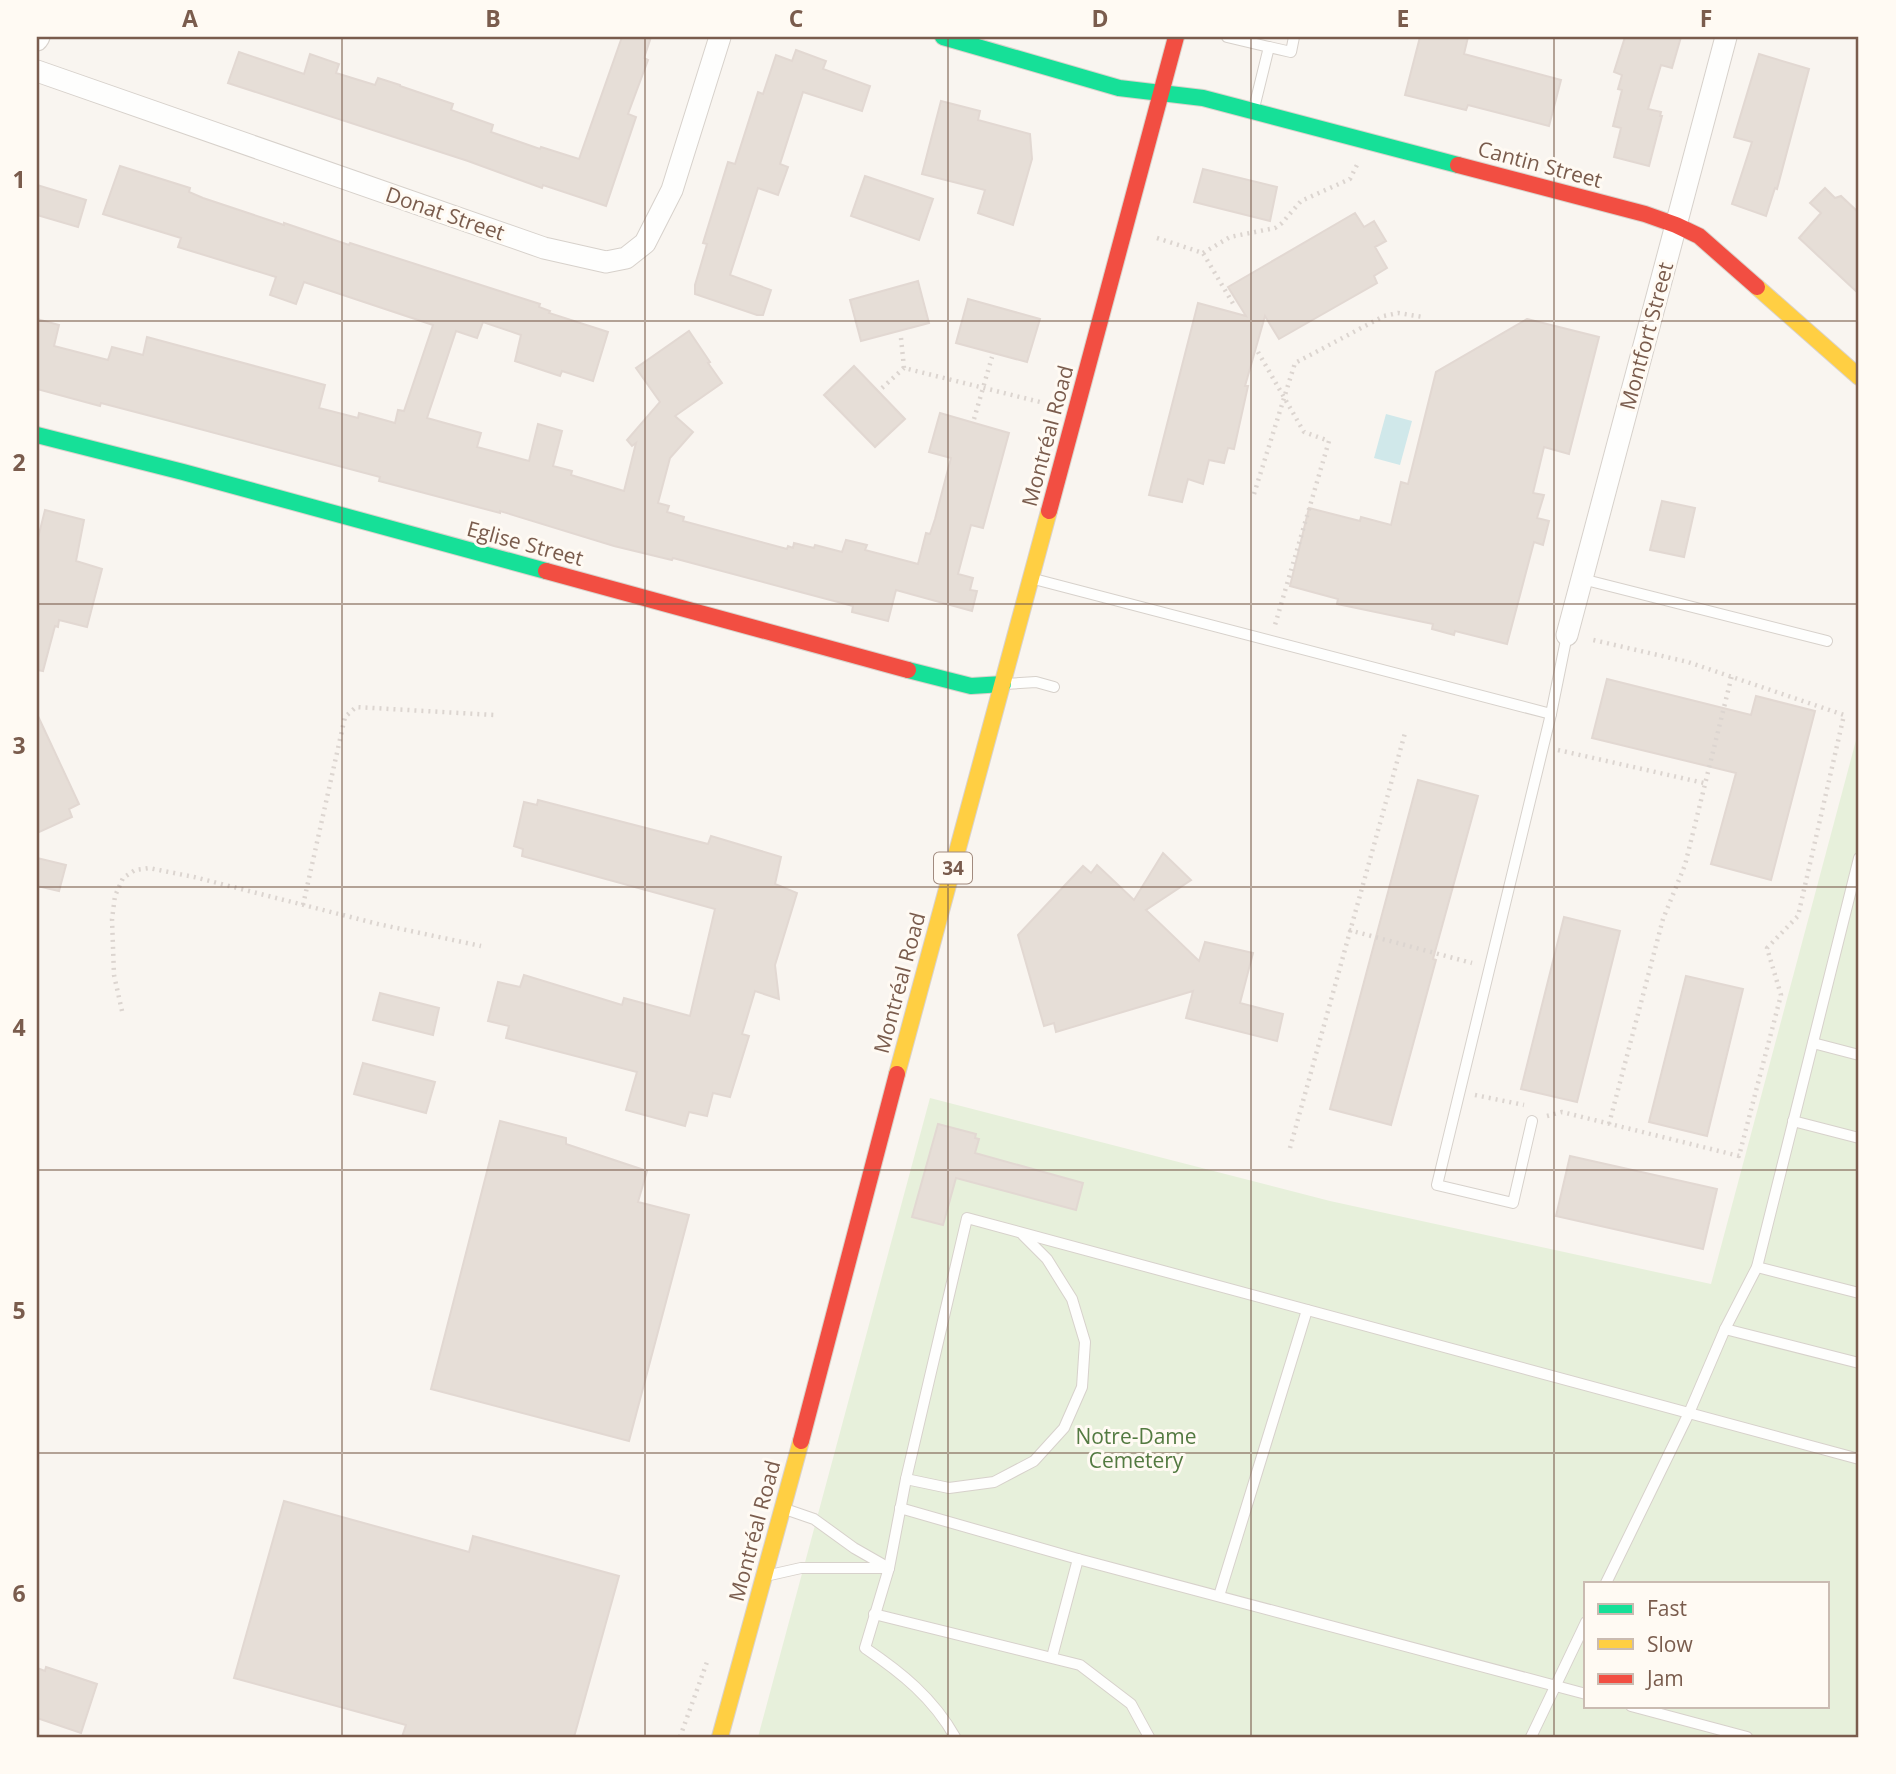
<svg xmlns="http://www.w3.org/2000/svg" width="1896" height="1774" viewBox="0 0 1896 1774" font-family="'Open Sans',sans-serif">
<style>
.green{fill:#e7f0db;fill-rule:evenodd}
.water{fill:#d0e8ea}
.building{fill:#e6ded7;stroke:#e2d8d2;stroke-width:2}
.lines{fill:none;stroke-linecap:round;stroke-linejoin:round}
.lane-casing{stroke:#d7d1cb;stroke-width:12}
.street-casing{stroke:#d7d1cb;stroke-width:23}
.fast-casing{stroke:#d9d2cb;stroke-width:18}
.slow-casing{stroke:#d9d2cb;stroke-width:18}
.jam-casing{stroke:#d9d2cb;stroke-width:18}
.path{stroke:#dcd5d0;stroke-width:4.5;stroke-dasharray:2 5;stroke-linecap:butt}
.lane{stroke:#fefefd;stroke-width:10}
.street{stroke:#fefefd;stroke-width:21}
.fast{stroke:#16e098;stroke-width:16}
.slow{stroke:#ffcf43;stroke-width:16}
.jam{stroke:#f24e42;stroke-width:16}
.grid{fill:none;stroke:#7a5c4d;stroke-width:2;stroke-opacity:0.55}
.labels{text-anchor:middle;stroke-width:6;stroke-linejoin:round;paint-order:stroke}
.shield{fill:#fffaf3;stroke:#a28b7f;stroke-width:2}
.shield-label{font-size:19px;font-weight:bold;fill:#7a5c4d}
.street-label{font-size:21px;fill:#7a5c4d;stroke:#fffaf3}
.park-label{font-size:21px;fill:#537a41;stroke:#fffaf3}
.neatline{fill:none;stroke:#7a5c4d;stroke-width:2.5}
.grid-label{font-size:23px;text-anchor:middle;font-weight:bold;fill:#7a5c4d}
</style>
<rect width="100%" height="100%" fill="#f9f5f0"/>
<path class="green" d="M 1859,729 L 1859,1737 L 758,1737 L 930,1098 L 1330,1201 L 1711,1284 ZM 1586,1583 L 1828,1583 L 1828,1706 L 1586,1706 Z"/>
<path class="water" d="M 1386,414 L 1412,421 L 1400,465 L 1374,458 Z"/>
<g class="building">
<path d="M 622,37 L 651,37 L 644,58 L 648,60 L 628,114 L 636,117 L 606,206 L 543,185 L 542,188 L 468,161 L 228,83 L 239,52 L 304,74 L 310,54 L 339,64 L 336,73 L 375,85 L 378,78 L 400,85 L 400,86 L 453,104 L 451,110 L 493,125 L 491,132 L 540,149 L 541,147 L 579,159 Z"/>
<path d="M 1420,37 L 1468,37 L 1464,54 L 1561,80 L 1549,126 L 1468,105 L 1466,110 L 1405,95 Z"/>
<path d="M 1625,37 L 1681,37 L 1672,68 L 1661,65 L 1648,109 L 1661,112 L 1660,116 L 1662,116 L 1649,166 L 1614,157 L 1621,128 L 1613,126 L 1622,90 L 1618,89 L 1622,75 L 1614,72 Z"/>
<path d="M 796,50 L 826,61 L 823,69 L 870,86 L 862,111 L 803,92 L 780,164 L 788,167 L 778,195 L 758,188 L 730,275 L 771,290 L 763,315 L 757,315 L 695,294 L 695,285 L 707,244 L 703,243 L 728,162 L 735,164 L 758,92 L 763,94 L 776,55 L 792,61 Z"/>
<path d="M 1759,54 L 1809,69 L 1777,189 L 1775,188 L 1766,216 L 1732,204 L 1752,142 L 1734,137 Z"/>
<path d="M 941,101 L 980,111 L 978,120 L 1030,134 L 1032,159 L 1013,225 L 978,213 L 985,190 L 922,174 Z"/>
<path d="M 120,166 L 190,188 L 189,192 L 203,198 L 284,225 L 284,223 L 349,245 L 350,243 L 540,304 L 539,307 L 550,311 L 549,313 L 608,332 L 593,381 L 562,371 L 560,376 L 515,361 L 521,335 L 483,322 L 477,338 L 456,331 L 427,418 L 481,433 L 477,447 L 529,461 L 538,424 L 562,431 L 553,466 L 572,471 L 571,475 L 624,491 L 636,443 L 632,446 L 627,440 L 660,402 L 636,368 L 689,331 L 710,362 L 708,363 L 722,383 L 675,416 L 693,432 L 670,458 L 658,503 L 669,506 L 667,512 L 684,517 L 683,521 L 787,549 L 788,546 L 793,548 L 794,543 L 814,548 L 815,545 L 842,552 L 846,540 L 867,545 L 865,550 L 918,564 L 926,533 L 930,534 L 935,519 L 951,458 L 929,452 L 940,413 L 1009,433 L 983,528 L 971,525 L 958,574 L 973,578 L 970,590 L 977,591 L 972,611 L 896,590 L 888,621 L 852,612 L 853,606 L 804,593 L 673,558 L 672,560 L 614,546 L 500,511 L 500,513 L 379,481 L 380,477 L 166,420 L 101,403 L 100,406 L 37,389 L 37,319 L 59,325 L 54,346 L 108,360 L 112,347 L 143,355 L 147,337 L 325,385 L 319,408 L 358,418 L 359,413 L 395,423 L 398,410 L 404,411 L 433,325 L 304,282 L 296,304 L 270,295 L 276,277 L 178,247 L 181,238 L 103,214 Z"/>
<path d="M 1203,169 L 1277,187 L 1270,221 L 1194,202 Z"/>
<path d="M 865,176 L 933,199 L 919,240 L 851,216 Z"/>
<path d="M 37,185 L 86,200 L 78,227 L 37,215 Z"/>
<path d="M 1825,188 L 1835,198 L 1841,196 L 1859,213 L 1859,294 L 1799,238 L 1821,213 L 1810,203 Z"/>
<path d="M 1355,213 L 1364,227 L 1374,221 L 1386,241 L 1375,247 L 1387,268 L 1374,276 L 1377,283 L 1279,339 L 1265,316 L 1245,386 L 1248,386 L 1234,449 L 1228,448 L 1224,463 L 1209,460 L 1203,484 L 1188,479 L 1182,502 L 1149,495 L 1198,303 L 1246,316 L 1228,287 Z"/>
<path d="M 918,281 L 929,323 L 861,341 L 850,300 Z"/>
<path d="M 968,299 L 1040,319 L 1027,362 L 956,343 Z"/>
<path d="M 1527,319 L 1599,337 L 1569,454 L 1544,447 L 1533,493 L 1544,495 L 1537,518 L 1549,521 L 1543,545 L 1534,542 L 1507,644 L 1455,631 L 1454,635 L 1432,629 L 1433,624 L 1337,604 L 1338,599 L 1290,586 L 1309,508 L 1360,521 L 1361,517 L 1391,525 L 1401,482 L 1408,484 L 1436,372 Z"/>
<path d="M 854,366 L 905,419 L 875,447 L 824,395 Z"/>
<path d="M 1662,501 L 1695,508 L 1684,557 L 1650,550 Z"/>
<path d="M 45,510 L 84,520 L 76,561 L 102,569 L 87,627 L 59,620 L 58,627 L 55,626 L 43,671 L 37,670 L 37,542 Z"/>
<path d="M 1607,679 L 1751,715 L 1756,696 L 1815,711 L 1771,880 L 1711,864 L 1736,773 L 1592,738 Z"/>
<path d="M 37,714 L 79,804 L 69,809 L 72,817 L 37,833 Z"/>
<path d="M 1418,780 L 1478,796 L 1433,959 L 1436,960 L 1391,1125 L 1330,1109 Z"/>
<path d="M 538,800 L 708,844 L 711,836 L 781,857 L 775,884 L 797,893 L 775,965 L 779,999 L 755,991 L 742,1034 L 749,1036 L 730,1097 L 713,1093 L 707,1116 L 689,1112 L 685,1126 L 626,1110 L 637,1072 L 506,1038 L 509,1026 L 488,1021 L 498,982 L 520,987 L 524,975 L 622,1005 L 624,998 L 690,1016 L 715,909 L 522,856 L 523,849 L 514,846 L 524,802 L 537,805 Z"/>
<path d="M 1163,853 L 1191,880 L 1146,910 L 1199,961 L 1205,942 L 1253,953 L 1240,1003 L 1283,1014 L 1277,1041 L 1186,1018 L 1193,991 L 1056,1032 L 1054,1023 L 1044,1026 L 1018,935 L 1083,866 L 1091,873 L 1097,865 L 1134,900 Z"/>
<path d="M 37,858 L 66,865 L 59,891 L 37,886 Z"/>
<path d="M 1564,917 L 1620,931 L 1577,1102 L 1521,1089 Z"/>
<path d="M 1686,976 L 1743,989 L 1707,1136 L 1649,1122 Z"/>
<path d="M 380,993 L 439,1008 L 433,1035 L 373,1020 Z"/>
<path d="M 363,1063 L 435,1082 L 426,1113 L 354,1094 Z"/>
<path d="M 500,1121 L 566,1138 L 566,1144 L 647,1171 L 638,1202 L 689,1215 L 629,1441 L 431,1389 Z"/>
<path d="M 938,1124 L 976,1134 L 975,1138 L 979,1139 L 975,1153 L 1083,1183 L 1076,1210 L 956,1178 L 943,1225 L 912,1217 Z"/>
<path d="M 1570,1156 L 1717,1189 L 1703,1249 L 1556,1216 Z"/>
<path d="M 284,1501 L 469,1552 L 473,1536 L 619,1576 L 574,1737 L 402,1737 L 406,1725 L 234,1678 Z"/>
<path d="M 46,1667 L 97,1684 L 81,1733 L 37,1718 L 37,1668 L 45,1671 Z"/>
</g>
<g class="lines">
<defs>
<g id="lane">
<path d="M 1227,37 L 1269,47"/>
<path d="M 1254,108 L 1269,47 L 1291,52 L 1294,37"/>
<path d="M 1034,579 L 1551,714 L 1567,635"/>
<path d="M 1582,579 L 1827,641"/>
<path d="M 1005,684 L 1036,682 L 1054,687"/>
<path d="M 1813,1043 L 1859,1055"/>
<path d="M 1532,1121 L 1513,1203 L 1437,1185 L 1551,714"/>
<path d="M 1793,1121 L 1859,1138"/>
<path d="M 1757,1267 L 1859,1293"/>
<path d="M 1725,1329 L 1859,1363"/>
<path d="M 906,1479 L 949,1488 L 994,1482 L 1034,1461 L 1064,1428 L 1082,1387 L 1085,1342 L 1072,1299 L 1047,1259 L 1023,1235"/>
<path d="M 900,1508 L 1078,1559 L 1586,1694"/>
<path d="M 785,1509 L 814,1519 L 854,1548 L 889,1568"/>
<path d="M 770,1575 L 801,1568 L 889,1568"/>
<path d="M 1606,1583 L 1689,1413 L 1725,1329 L 1757,1267 L 1859,858"/>
<path d="M 1219,1596 L 1307,1310"/>
<path d="M 874,1614 L 1080,1665 L 1131,1704 L 1149,1737"/>
<path d="M 1052,1657 L 1078,1559"/>
<path d="M 1631,1706 L 1747,1737"/>
<path d="M 955,1737 C 933,1698 902,1673 865,1648 L 889,1568 L 906,1479 L 967,1218 L 1859,1459"/>
<path d="M 1531,1737 L 1586,1622"/>
</g>
<g id="street">
<path d="M 37,40 L 39,37"/>
<path d="M 37,71 L 544,248 L 606,262 L 626,258 L 645,243 L 672,190 L 720,37"/>
<path d="M 1567,635 L 1726,37"/>
</g>
<g id="fast">
<path d="M 943,37 L 1119,88 L 1203,98 L 1458,165"/>
<path d="M 37,435 L 183,472 L 546,571"/>
<path d="M 908,670 L 971,686 L 1003,684"/>
</g>
<g id="slow">
<path d="M 1757,287 L 1859,377"/>
<path d="M 897,1074 L 1049,511"/>
<path d="M 720,1737 L 801,1441"/>
</g>
<g id="jam">
<path d="M 1458,165 L 1645,214 L 1676,225 L 1699,236 L 1757,287"/>
<path d="M 1049,511 L 1176,37"/>
<path d="M 546,571 L 908,670"/>
<path d="M 801,1441 L 897,1074"/>
</g>
</defs>
<use href="#lane" class="lane-casing"/>
<use href="#street" class="street-casing"/>
<use href="#fast" class="fast-casing"/>
<use href="#slow" class="slow-casing"/>
<use href="#jam" class="jam-casing"/>
<g class="path">
<path d="M 1157,238 L 1203,253 L 1235,307"/>
<path d="M 1203,253 L 1230,237 L 1275,228 L 1282,223 L 1301,201 L 1350,179 L 1357,165"/>
<path d="M 901,338 L 904,368 L 1044,403"/>
<path d="M 1258,352 L 1304,432 L 1329,441 L 1275,625"/>
<path d="M 882,388 L 904,368"/>
<path d="M 974,419 L 992,357"/>
<path d="M 1254,494 L 1295,363 L 1384,316 L 1398,313 L 1423,317"/>
<path d="M 1558,750 L 1704,783"/>
<path d="M 303,905 L 345,717 L 356,707 L 494,715"/>
<path d="M 1349,930 L 1472,963"/>
<path d="M 122,1011 L 114,975 L 112,919 L 115,896 L 123,878 L 135,870 L 149,868 L 194,877 L 378,924 L 481,946"/>
<path d="M 1475,1095 L 1524,1105"/>
<path d="M 1547,1116 L 1562,1112 L 1739,1156 L 1781,995 L 1767,948 L 1798,916 L 1844,715 L 1688,662 L 1589,639"/>
<path d="M 1609,1124 L 1663,919 L 1685,865 L 1732,675"/>
<path d="M 1290,1148 L 1405,733"/>
<path d="M 680,1737 L 707,1662"/>
</g>
<use href="#lane" class="lane"/>
<use href="#street" class="street"/>
<use href="#fast" class="fast"/>
<use href="#slow" class="slow"/>
<use href="#jam" class="jam"/>
</g>
<path class="grid" d="M 342,37 L 342,1737M 645,37 L 645,1737M 948,37 L 948,1737M 1251,37 L 1251,1737M 1554,37 L 1554,1737M 37,321 L 1859,321M 37,604 L 1859,604M 37,887 L 1859,887M 37,1170 L 1859,1170M 37,1453 L 1859,1453"/>
<g class="labels">
<rect class="shield" x="934" y="852.5" width="38" height="31" rx="5"/>
<g class="shield-label">
<text x="953" y="875">34</text>
</g>
<g class="street-label">
<text transform="translate(1540 165) rotate(15)" y="7">Cantin Street</text>
<text transform="translate(445 214) rotate(19)" y="7">Donat Street</text>
<text transform="translate(1647 336) rotate(-75)" y="7">Montfort Street</text>
<text transform="translate(1048 436) rotate(-75)" y="7">Montréal Road</text>
<text transform="translate(525 544) rotate(15)" y="7">Eglise Street</text>
<text transform="translate(900 983) rotate(-75)" y="7">Montréal Road</text>
<text transform="translate(755 1531) rotate(-75)" y="7">Montréal Road</text>
</g>
<g class="park-label">
<text x="1136" y="1444">Notre-Dame<tspan x="1136" dy="24">Cemetery</tspan></text>
</g>
</g>
<rect width="1896" height="1774" fill="none" stroke="#fffaf3" stroke-width="77"/>
<rect x="1584" y="1582" width="245" height="126" fill="#fffaf3" stroke="#cabbb1" stroke-width="2"/>
<rect x="1598" y="1604" width="35" height="10" fill="#16e098" stroke="#cabbb1" stroke-width="2"/>
<text x="1647" y="1616" font-size="21" fill="#7a5c4d">Fast</text>
<rect x="1598" y="1639" width="35" height="10" fill="#ffcf43" stroke="#cabbb1" stroke-width="2"/>
<text x="1647" y="1652" font-size="21" fill="#7a5c4d">Slow</text>
<rect x="1598" y="1674" width="35" height="10" fill="#f24e42" stroke="#cabbb1" stroke-width="2"/>
<text x="1647" y="1686" font-size="21" fill="#7a5c4d">Jam</text>
<rect x="38" y="38" width="1819" height="1698" class="neatline"/>
<g class="grid-label">
<text x="190" y="27">A</text>
<text x="493" y="27">B</text>
<text x="796" y="27">C</text>
<text x="1100" y="27">D</text>
<text x="1403" y="27">E</text>
<text x="1706" y="27">F</text>
<text x="19" y="188">1</text>
<text x="19" y="471">2</text>
<text x="19" y="754">3</text>
<text x="19" y="1036">4</text>
<text x="19" y="1319">5</text>
<text x="19" y="1602">6</text>
</g>
</svg>
